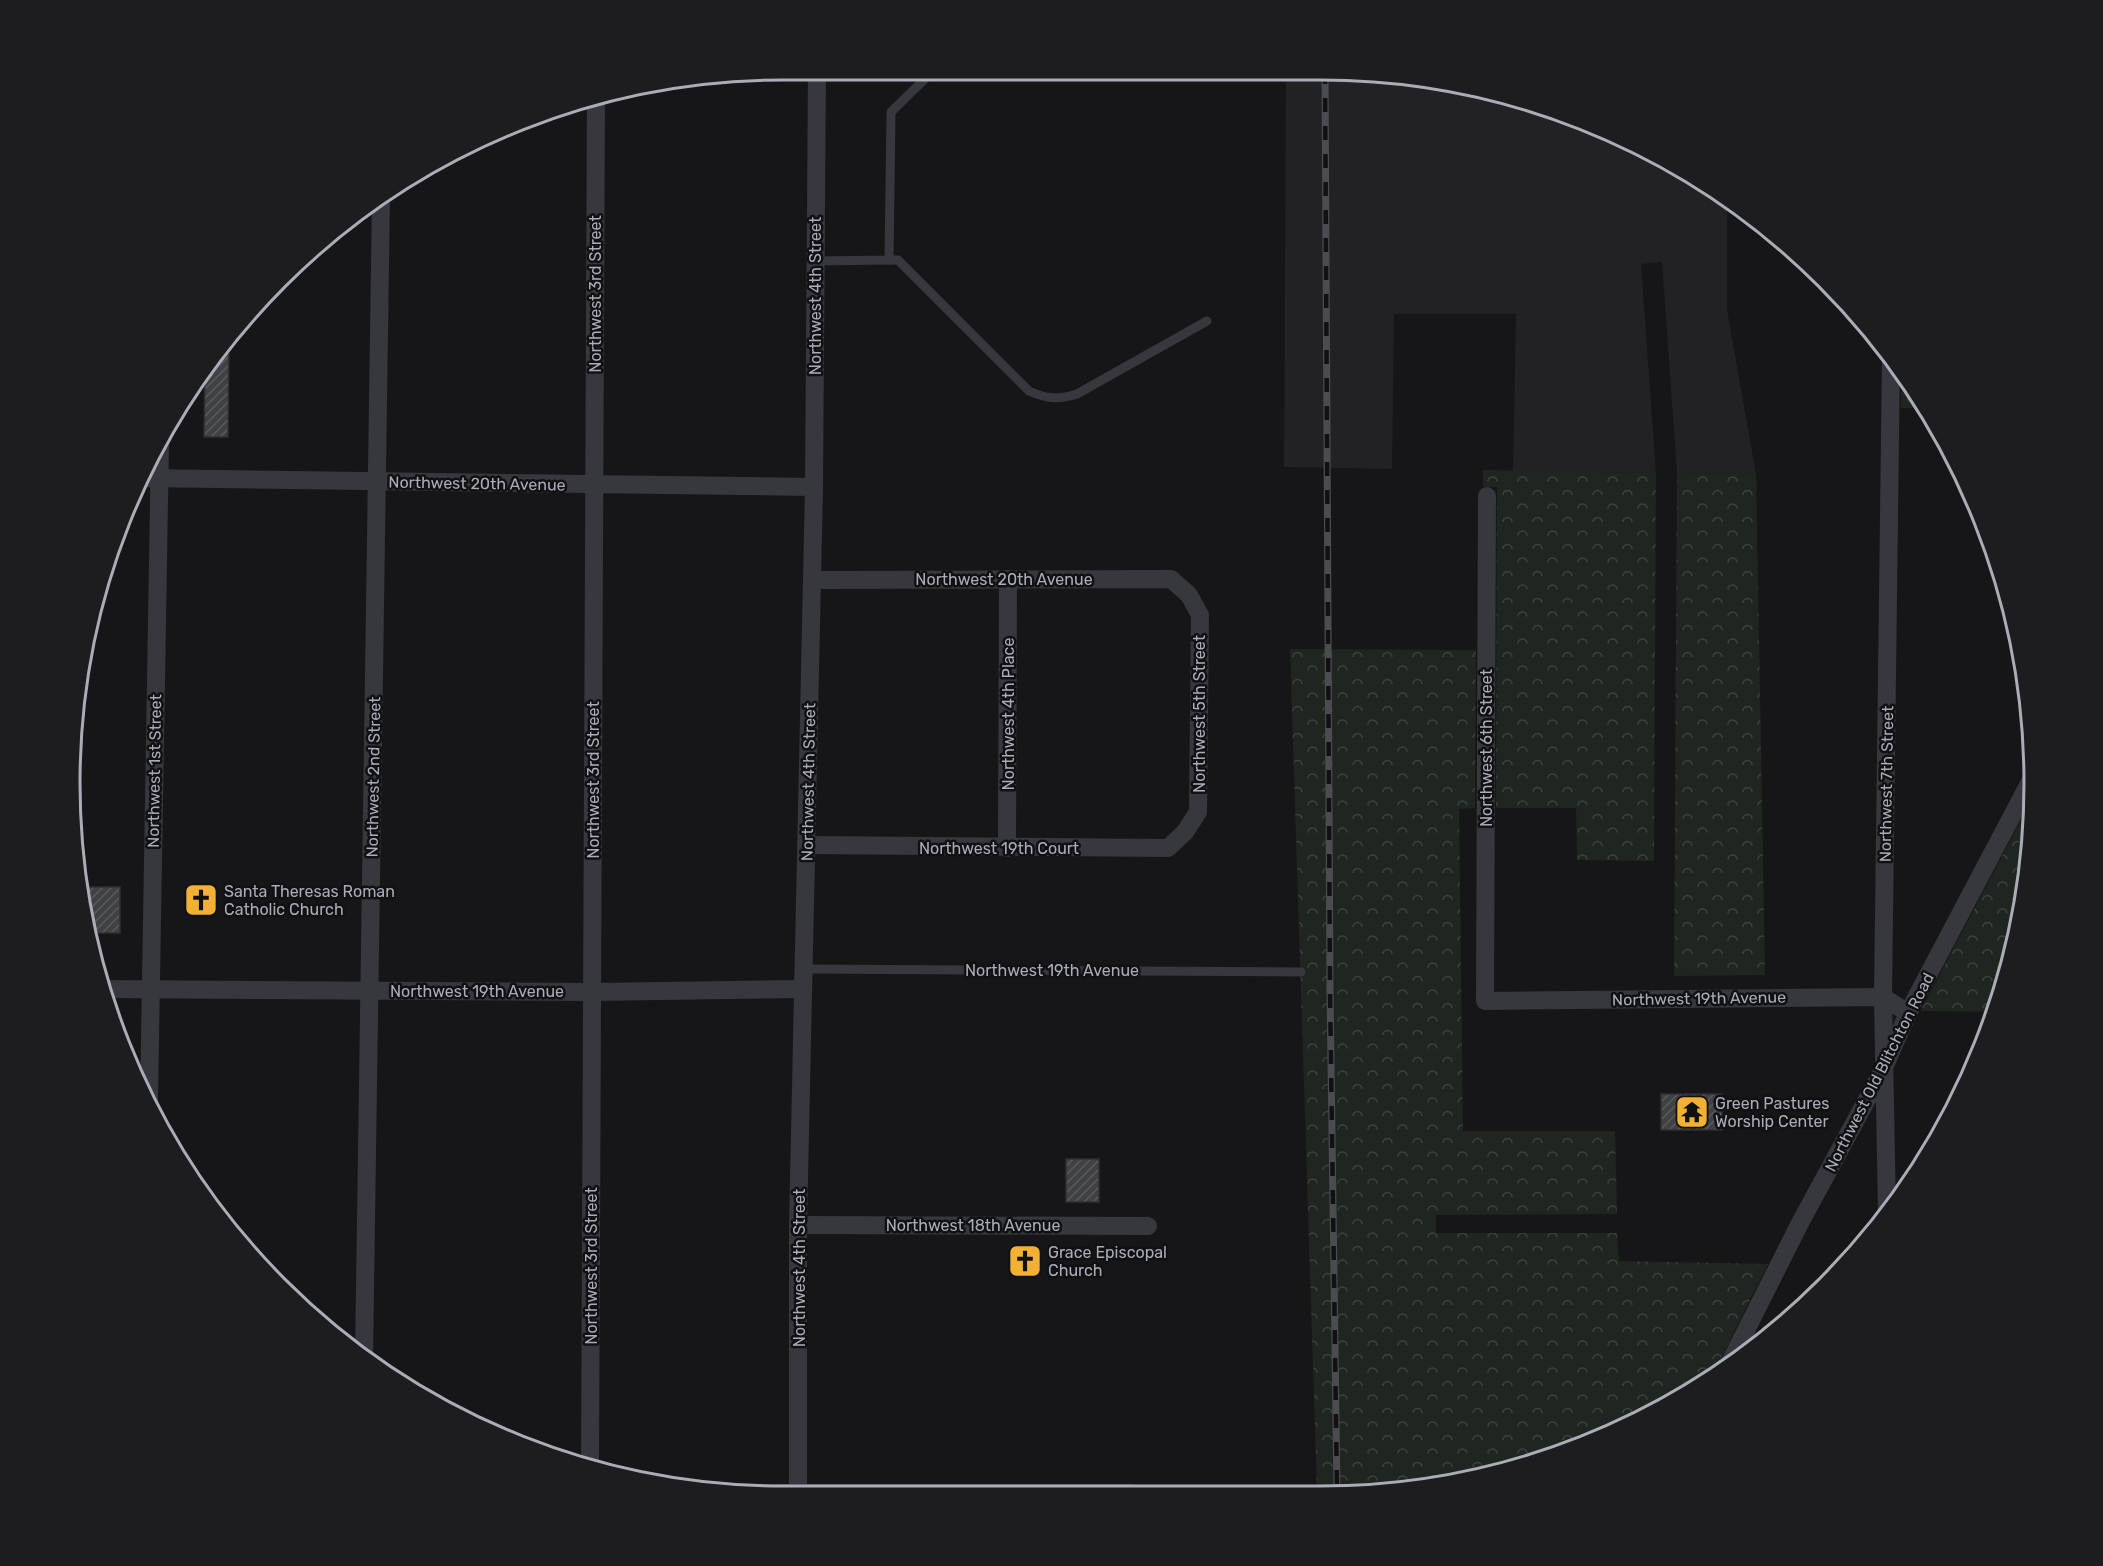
<svg xmlns="http://www.w3.org/2000/svg" width="2103" height="1566" viewBox="0 0 2103 1566" font-family="Rubik,sans-serif">
<style>
.built{fill:#222225}
.forest{fill:url(#forest-crowns)}
.building{fill:url(#building-hatch);stroke:#303034;stroke-width:1.5}
.lines{fill:none;stroke-linecap:round;stroke-linejoin:round}
.service{stroke:#37383d;stroke-width:9}
.minor{stroke:#37383d;stroke-width:18}
.rail-casing{stroke:#4a4c52;stroke-width:7}
.rail{stroke:#111113;stroke-width:4.5;stroke-dasharray:14;stroke-linecap:butt}
.labels{text-anchor:middle;stroke-width:5;stroke-linejoin:round;paint-order:stroke}
.street-label{font-size:16px;fill:#a8adb8;stroke:#111113}
.poi-label{font-size:16px;fill:#a8adb8;stroke:#111113;text-anchor:start}
.rim{fill:none;stroke:#a8adb8;stroke-width:3}
</style>
<defs>
<pattern id="forest-crowns" width="20" height="18" patternUnits="userSpaceOnUse" patternTransform="scale(1.5)"><rect width="20" height="18" fill="#1e261f"/><path d="M2 6a3 3 0 1 1 6 0M12 15a3 3 0 1 1 6 0" fill="none" stroke="#3c433d"/></pattern>
<pattern id="building-hatch" width="6" height="6" patternUnits="userSpaceOnUse" patternTransform="scale(1.5)"><rect width="6" height="6" fill="#404145"/><path d="M-1 1l2-2M0 6l6-6M5 7l2-2" fill="none" stroke="#595a5e"/></pattern>
</defs>
<rect width="100%" height="100%" fill="#161618"/>
<path class="built" d="M 1286,70 L 1366,71 L 1504,93 L 1635,142 L 1717,190 L 1727,198 L 1727,310 L 1756,474 L 1677,473 L 1662,262 L 1641,264 L 1656,473 L 1513,471 L 1516,314 L 1394,314 L 1392,469 L 1284,467 Z"/>
<g class="forest">
<path d="M 1901,372 L 1924,408 L 1901,408 Z"/>
<path d="M 1483,470 L 1656,473 L 1654,861 L 1577,860 L 1576,808 L 1496,808 L 1497,487 L 1483,487 Z"/>
<path d="M 1677,473 L 1756,474 L 1765,975 L 1674,976 Z"/>
<path d="M 1290,649 L 1476,650 L 1475,808 L 1459,809 L 1463,1131 L 1615,1131 L 1617,1214 L 1436,1215 L 1436,1233 L 1617,1233 L 1619,1261 L 1768,1264 L 1713,1374 L 1593,1443 L 1414,1491 L 1317,1491 Z"/>
<path d="M 2030,803 L 2028,877 L 1996,1012 L 1922,1011 L 1921,1010 Z"/>
</g>
<g class="building">
<path d="M 229,338 L 228,437 L 204,437 L 205,374 Z"/>
<path d="M 80,887 L 120,887 L 120,933 L 88,933 Z"/>
<rect x="1661" y="1094" width="61" height="36"/>
<rect x="1066" y="1159" width="33" height="43"/>
</g>
<g class="lines">
<g class="service">
<path d="M 889,260 L 898,260 L 1029,391 C 1047,399 1058,400 1077,394 L 1207,321"/>
<path d="M 816,261 L 889,260 L 891,112 L 935,69"/>
<path d="M 804,969 L 1301,972"/>
</g>
<g class="minor">
<path d="M 139,478 L 814,487"/>
<path d="M 1487,496 L 1485,1001 L 1883,997 L 1908,1013"/>
<path d="M 806,845 L 1168,848 L 1185,832 L 1198,812 L 1200,615 L 1189,595 L 1171,579 L 812,580"/>
<path d="M 1007,848 L 1008,579"/>
<path d="M 101,989 L 592,992 L 803,989"/>
<path d="M 149,1100 L 160,442"/>
<path d="M 1887,1212 L 1883,997 L 1891,356"/>
<path d="M 798,1225 L 1148,1226"/>
<path d="M 364,1357 L 381,197"/>
<path d="M 1729,1364 L 1800,1223 L 1883,1070 L 1908,1013 L 2031,780"/>
<path d="M 590,1466 L 596,94"/>
<path d="M 722,1493 L 1132,1493"/>
<path d="M 798,1495 L 798,1225 L 814,487 L 817,69"/>
</g>
<defs>
<path id="rail" d="M 1325,70 L 1330,990 L 1337,1491"/>
</defs>
<use href="#rail" class="rail-casing"/>
<use href="#rail" class="rail"/>
</g>
<defs>
<symbol id="church-square" viewBox="-11 -11 22 22"><rect x="-9" y="-9" width="18" height="18" rx="4" fill="#f2b134" stroke="#111113"/><path d="M-1.2-6h2.4v3.5h3.3v2.4h-3.3V6h-2.4V-.1h-3.3v-2.4h3.3Z" fill="#111"/></symbol>
<symbol id="temple-square" viewBox="-11 -11 22 22"><rect x="-9" y="-9" width="18" height="18" rx="4" fill="#f2b134" stroke="#111113"/><path d="M0-6L5-2H3V0L6.5 2.5H4V6H1.5V3h-3V6H-4V2.5H-6.5L-3 0V-2H-5Z" fill="#111"/></symbol>
</defs>
<g fill-rule="evenodd">
<use href="#church-square" x="182" y="881" width="38" height="38"/>
<use href="#temple-square" x="1673" y="1093" width="38" height="38"/>
<use href="#church-square" x="1006" y="1242" width="38" height="38"/>
</g>
<g class="labels">
<g class="street-label">
<text transform="translate(595 294) rotate(-90)" y="6">Northwest 3rd Street</text>
<text transform="translate(815 296) rotate(-90)" y="6">Northwest 4th Street</text>
<text transform="translate(477 483) rotate(1)" y="6">Northwest 20th Avenue</text>
<text x="1004" y="585">Northwest 20th Avenue</text>
<text transform="translate(1008 714) rotate(-90)" y="6">Northwest 4th Place</text>
<text transform="translate(1199 714) rotate(-90)" y="6">Northwest 5th Street</text>
<text transform="translate(1486 748) rotate(-90)" y="6">Northwest 6th Street</text>
<text transform="translate(154 771) rotate(-89)" y="6">Northwest 1st Street</text>
<text transform="translate(373 777) rotate(-89)" y="6">Northwest 2nd Street</text>
<text transform="translate(593 780) rotate(-90)" y="6">Northwest 3rd Street</text>
<text transform="translate(808 782) rotate(-89)" y="6">Northwest 4th Street</text>
<text transform="translate(1886 784) rotate(-89)" y="6">Northwest 7th Street</text>
<text x="999" y="854">Northwest 19th Court</text>
<text x="1052" y="976">Northwest 19th Avenue</text>
<text x="477" y="997">Northwest 19th Avenue</text>
<text transform="translate(1699 998) rotate(-1)" y="6">Northwest 19th Avenue</text>
<text transform="translate(1879 1072) rotate(-63)" y="6">Northwest Old Blitchton Road</text>
<text x="973" y="1231">Northwest 18th Avenue</text>
<text transform="translate(591 1266) rotate(-90)" y="6">Northwest 3rd Street</text>
<text transform="translate(799 1268) rotate(-90)" y="6">Northwest 4th Street</text>
</g>
<g class="poi-label">
<text x="224" y="897">Santa Theresas Roman<tspan x="224" dy="18">Catholic Church</tspan></text>
<text x="1715" y="1109">Green Pastures<tspan x="1715" dy="18">Worship Center</tspan></text>
<text x="1048" y="1258">Grace Episcopal<tspan x="1048" dy="18">Church</tspan></text>
</g>
</g>
<path d="M0 0H2103V1566H0ZM783 80H1321A703 703 0 0 1 2024 783V783A703 703 0 0 1 1321 1486H783A703 703 0 0 1 80 783V783A703 703 0 0 1 783 80Z" fill="#1d1d20" fill-rule="evenodd"/>
<path class="rim" d="M783 80H1321A703 703 0 0 1 2024 783V783A703 703 0 0 1 1321 1486H783A703 703 0 0 1 80 783V783A703 703 0 0 1 783 80Z"/>
</svg>
